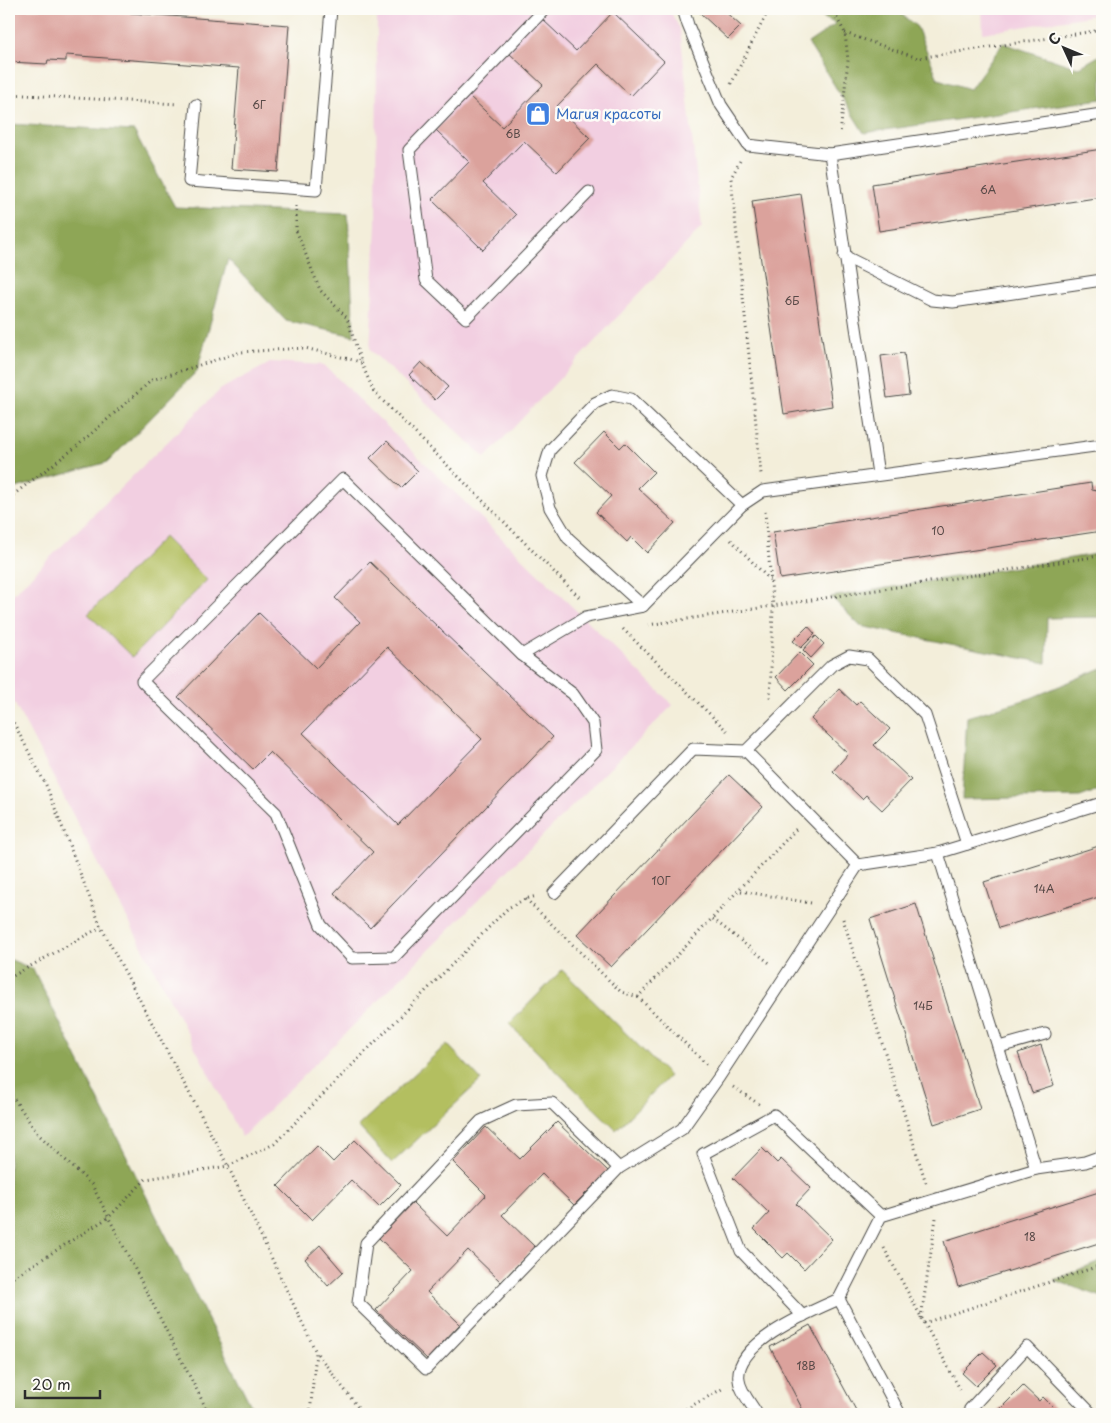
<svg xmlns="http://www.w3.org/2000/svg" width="1111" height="1423" viewBox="0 0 1111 1423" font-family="'Playpen Sans',sans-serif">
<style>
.built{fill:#f2cfe1}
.green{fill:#b3bf60;stroke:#6f7546}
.forest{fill:#8ea656;stroke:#5c6840}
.building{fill:#dba29c;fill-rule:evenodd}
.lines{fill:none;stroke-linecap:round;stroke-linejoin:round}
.service-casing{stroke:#494845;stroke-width:13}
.path{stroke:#494845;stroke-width:3;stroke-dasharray:1 4;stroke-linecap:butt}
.service{stroke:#fff;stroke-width:11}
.labels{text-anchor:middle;stroke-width:5;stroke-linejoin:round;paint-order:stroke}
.number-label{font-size:11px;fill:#574947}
.shop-label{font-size:14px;fill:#366cbe;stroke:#fdfcf7;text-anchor:start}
</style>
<rect width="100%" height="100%" fill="#fdfcf7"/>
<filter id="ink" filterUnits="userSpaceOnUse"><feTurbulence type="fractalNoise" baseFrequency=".02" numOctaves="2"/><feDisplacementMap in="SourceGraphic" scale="10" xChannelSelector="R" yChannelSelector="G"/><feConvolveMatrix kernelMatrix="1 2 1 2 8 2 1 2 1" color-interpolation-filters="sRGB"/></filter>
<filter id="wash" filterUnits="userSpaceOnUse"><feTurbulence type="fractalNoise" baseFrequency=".0096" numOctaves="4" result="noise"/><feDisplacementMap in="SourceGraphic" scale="20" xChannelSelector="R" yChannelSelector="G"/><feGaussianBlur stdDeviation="1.12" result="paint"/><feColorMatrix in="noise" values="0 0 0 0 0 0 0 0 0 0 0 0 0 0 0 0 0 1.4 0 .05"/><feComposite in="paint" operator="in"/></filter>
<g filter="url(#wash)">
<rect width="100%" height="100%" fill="#f3eeda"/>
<g class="built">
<path d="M 377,9 L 669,9 L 680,29 L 702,227 L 485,458 L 370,350 L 376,224 Z"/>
<path d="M 982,9 L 1102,9 L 1102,14 L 983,33 Z"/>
<path d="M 272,362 L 324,365 L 673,705 L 242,1137 L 9,693 L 9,598 L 221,389 Z"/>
</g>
<g class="green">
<path d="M 164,537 L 207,580 L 132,657 L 88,614 Z"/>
<path d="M 562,970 L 669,1076 L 616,1130 L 509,1024 Z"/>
<path d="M 447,1044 L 481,1080 L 392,1163 L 358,1126 Z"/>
</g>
<g class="forest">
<path d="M 806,9 L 895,9 L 917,27 L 938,79 L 970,89 L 1003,43 L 1078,68 L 1102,54 L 1102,99 L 864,133 L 808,43 L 836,24 Z"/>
<path d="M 9,124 L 134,131 L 175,207 L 348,214 L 354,336 L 286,321 L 228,259 L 197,371 L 108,462 L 9,490 Z"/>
<path d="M 1102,553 L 1102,617 L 1047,618 L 1046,663 L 860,626 L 831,597 Z"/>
<path d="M 1102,668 L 1102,789 L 1080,797 L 962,799 L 967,717 L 1031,698 Z"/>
<path d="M 9,959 L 33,969 L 255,1414 L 9,1414 Z"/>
<path d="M 1102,1260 L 1102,1297 L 1054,1280 Z"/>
</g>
<g id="blocks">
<g class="building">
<path d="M 9,9 L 78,9 L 289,25 L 278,172 L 231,169 L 239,68 L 66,55 L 66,61 L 48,60 L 47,64 L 9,62 Z"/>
<path d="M 705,9 L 722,9 L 741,26 L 728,39 L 700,13 Z"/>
<path d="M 613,12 L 664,61 L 631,96 L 598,64 L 557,106 L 590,138 L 557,172 L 524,141 L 483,183 L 516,215 L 483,250 L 432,200 L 469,162 L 436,130 L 469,96 L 502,127 L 543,85 L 509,53 L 542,19 L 576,51 Z"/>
<path d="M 1102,149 L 1102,197 L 879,231 L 872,184 Z"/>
<path d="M 801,194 L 832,406 L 784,414 L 752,201 Z"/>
<path d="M 904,353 L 909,395 L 887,398 L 881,356 Z"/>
<path d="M 421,362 L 448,387 L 435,400 L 409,375 Z"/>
<path d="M 604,432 L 620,448 L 625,443 L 654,472 L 638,488 L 675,523 L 647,553 L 631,537 L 627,542 L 596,512 L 611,496 L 575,462 Z"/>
<path d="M 387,441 L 418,471 L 401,488 L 370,458 Z"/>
<path d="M 1091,483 L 1092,490 L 1102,492 L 1102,531 L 780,579 L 773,532 Z"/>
<path d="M 370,562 L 553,737 L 370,928 L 334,893 L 373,852 L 270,752 L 253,769 L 178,697 L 259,613 L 316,668 L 360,622 L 335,598 ZM 387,647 L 482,739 L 398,825 L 303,733 Z"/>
<path d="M 808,626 L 815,634 L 801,648 L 793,641 Z"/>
<path d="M 816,636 L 824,644 L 811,658 L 803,650 Z"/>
<path d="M 800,652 L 813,665 L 788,690 L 776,677 Z"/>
<path d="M 839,689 L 856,705 L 860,701 L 890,729 L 874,745 L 911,780 L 882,810 L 866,795 L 862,799 L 833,771 L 848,754 L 811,719 Z"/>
<path d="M 729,775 L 763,807 L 611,967 L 577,935 Z"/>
<path d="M 1102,845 L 1102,896 L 999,928 L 984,882 Z"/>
<path d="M 916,904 L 980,1109 L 934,1124 L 870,919 Z"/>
<path d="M 1041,1045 L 1054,1086 L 1032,1093 L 1018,1053 Z"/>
<path d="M 557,1122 L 608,1171 L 574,1205 L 542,1174 L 502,1215 L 535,1247 L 501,1282 L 468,1250 L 427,1292 L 460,1324 L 427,1359 L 376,1310 L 413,1271 L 379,1238 L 413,1203 L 447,1236 L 486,1195 L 453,1162 L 486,1127 L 520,1159 Z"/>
<path d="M 355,1140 L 401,1185 L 379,1207 L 351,1180 L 312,1220 L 278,1186 L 317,1146 L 333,1162 Z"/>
<path d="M 762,1148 L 777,1163 L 781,1159 L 811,1188 L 796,1204 L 832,1239 L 804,1269 L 788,1253 L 783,1258 L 754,1229 L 769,1213 L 733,1178 Z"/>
<path d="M 1102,1191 L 1102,1242 L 958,1287 L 944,1241 Z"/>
<path d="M 320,1245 L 343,1272 L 328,1286 L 305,1259 Z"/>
<path d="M 810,1325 L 858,1414 L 805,1414 L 770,1347 Z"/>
<path d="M 983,1352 L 997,1365 L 976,1386 L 962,1373 Z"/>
<path d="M 1023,1386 L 1039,1401 L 1043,1397 L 1060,1414 L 995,1414 Z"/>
</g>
</g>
</g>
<g filter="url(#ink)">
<use href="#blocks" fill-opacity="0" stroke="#494845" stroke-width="1"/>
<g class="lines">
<defs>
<g id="service">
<path d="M 545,9 L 409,150 L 426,280 L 466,318 L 589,192"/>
<path d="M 683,9 L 688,25 L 721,105 L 748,145 L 830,154"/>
<path d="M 196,105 L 189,181 L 316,190 L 331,9"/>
<path d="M 844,256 L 932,300 L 953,302 L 1102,280"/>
<path d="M 878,474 L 830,154 L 1102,114"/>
<path d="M 343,479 L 522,655 L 573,694 L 593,723 L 596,750 L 394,957 L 352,958 L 321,925 L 276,813 L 142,681 Z"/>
<path d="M 643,606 L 568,538 L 550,508 L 542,476 L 550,450 L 595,403 L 612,395 L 631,399 L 742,505"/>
<path d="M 522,655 L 586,617 L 643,606 L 742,505 L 763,491 L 1102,445"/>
<path d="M 746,751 L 858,865 L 938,853 L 1102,803"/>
<path d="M 938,853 L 1036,1169"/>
<path d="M 554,893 L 693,749 L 746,751 L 832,665 L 849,656 L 868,659 L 925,715 L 967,844"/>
<path d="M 999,1047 L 1045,1034"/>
<path d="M 619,1168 L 552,1103 L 516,1105 L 481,1121 L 366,1243 L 358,1303 L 426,1369 L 619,1168 L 682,1129 L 719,1077 L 858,865"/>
<path d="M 803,1316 L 741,1251 L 703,1154 L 774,1115 L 881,1216"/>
<path d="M 757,1414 C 752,1405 740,1391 739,1380 C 733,1343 812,1311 839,1299"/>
<path d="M 900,1414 L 839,1299 L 881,1216 L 1036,1169 L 1085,1162 L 1102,1156"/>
<path d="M 973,1414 L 970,1409 L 1027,1347 L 1092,1414"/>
</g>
</defs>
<use href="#service" class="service-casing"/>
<g class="path">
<path d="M 832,9 L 845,33 L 848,60 L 840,135"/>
<path d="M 845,33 L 918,58 L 1102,30"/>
<path d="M 731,84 L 769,9"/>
<path d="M 9,94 L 178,104"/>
<path d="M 740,161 L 731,178 L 761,474"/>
<path d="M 296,206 L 296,230 L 320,290 L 347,318 L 361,362 L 374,392 L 581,599"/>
<path d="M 9,498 L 76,447 L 152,380 L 241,352 L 305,348 L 361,362"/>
<path d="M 765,512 L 773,607 L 770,701"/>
<path d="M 731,540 L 770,580"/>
<path d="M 648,625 L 1099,556 L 1102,557"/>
<path d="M 623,629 L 727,731"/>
<path d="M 9,714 L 46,785 L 101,927 L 228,1166 L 316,1352"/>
<path d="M 741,891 L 811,903"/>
<path d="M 526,899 L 621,992 L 638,997 L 798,827"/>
<path d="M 713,919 L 772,965"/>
<path d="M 843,919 L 926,1183"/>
<path d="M 9,978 L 101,927"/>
<path d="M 638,997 L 707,1065"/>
<path d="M 733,1087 L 759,1104"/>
<path d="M 9,1091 L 37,1133 L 92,1185 L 209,1414"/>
<path d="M 884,1248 L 962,1393"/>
<path d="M 9,1280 L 109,1217 L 146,1179 L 228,1166 L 274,1144 L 508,908 L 525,899 L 537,896"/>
<path d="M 921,1318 L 936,1218"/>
<path d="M 924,1323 L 1102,1265"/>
<path d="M 311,1412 L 316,1414"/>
<path d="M 310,1414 L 316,1352 L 363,1414"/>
<path d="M 677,1414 L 722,1389"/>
</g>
<use href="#service" class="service"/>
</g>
</g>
<defs>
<symbol id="shop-square" viewBox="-11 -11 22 22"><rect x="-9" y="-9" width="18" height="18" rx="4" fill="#3f7fe0" stroke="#fdfcf7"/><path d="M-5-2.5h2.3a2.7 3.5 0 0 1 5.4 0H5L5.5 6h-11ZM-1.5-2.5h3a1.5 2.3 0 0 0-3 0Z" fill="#fff"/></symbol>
</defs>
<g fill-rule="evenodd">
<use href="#shop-square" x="524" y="100" width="28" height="28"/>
</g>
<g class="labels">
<g class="number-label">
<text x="259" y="109">6Г</text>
<text x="513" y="138">6В</text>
<text x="988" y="194">6А</text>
<text x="792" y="305">6Б</text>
<text x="938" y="535">10</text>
<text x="661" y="885">10Г</text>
<text x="1044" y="893">14А</text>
<text x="923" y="1010">14Б</text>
<text x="1030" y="1241">18</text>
<text x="806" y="1370">18В</text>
</g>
<g class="shop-label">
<text x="556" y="119">Магия красоты</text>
</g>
</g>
<rect width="1111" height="1423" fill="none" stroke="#fdfcf7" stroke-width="30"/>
<g transform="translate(1064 48) rotate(314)" stroke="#fdfcf7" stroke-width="4" paint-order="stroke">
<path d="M0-4L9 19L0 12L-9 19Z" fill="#2b2b2b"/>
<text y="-8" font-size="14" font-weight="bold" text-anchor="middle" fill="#2b2b2b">С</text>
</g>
<path d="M25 1390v8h75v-8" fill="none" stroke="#2b2b2b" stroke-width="2.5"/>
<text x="32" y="1390" font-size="15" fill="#2b2b2b" stroke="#fdfcf7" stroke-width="4" paint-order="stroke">20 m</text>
</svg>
